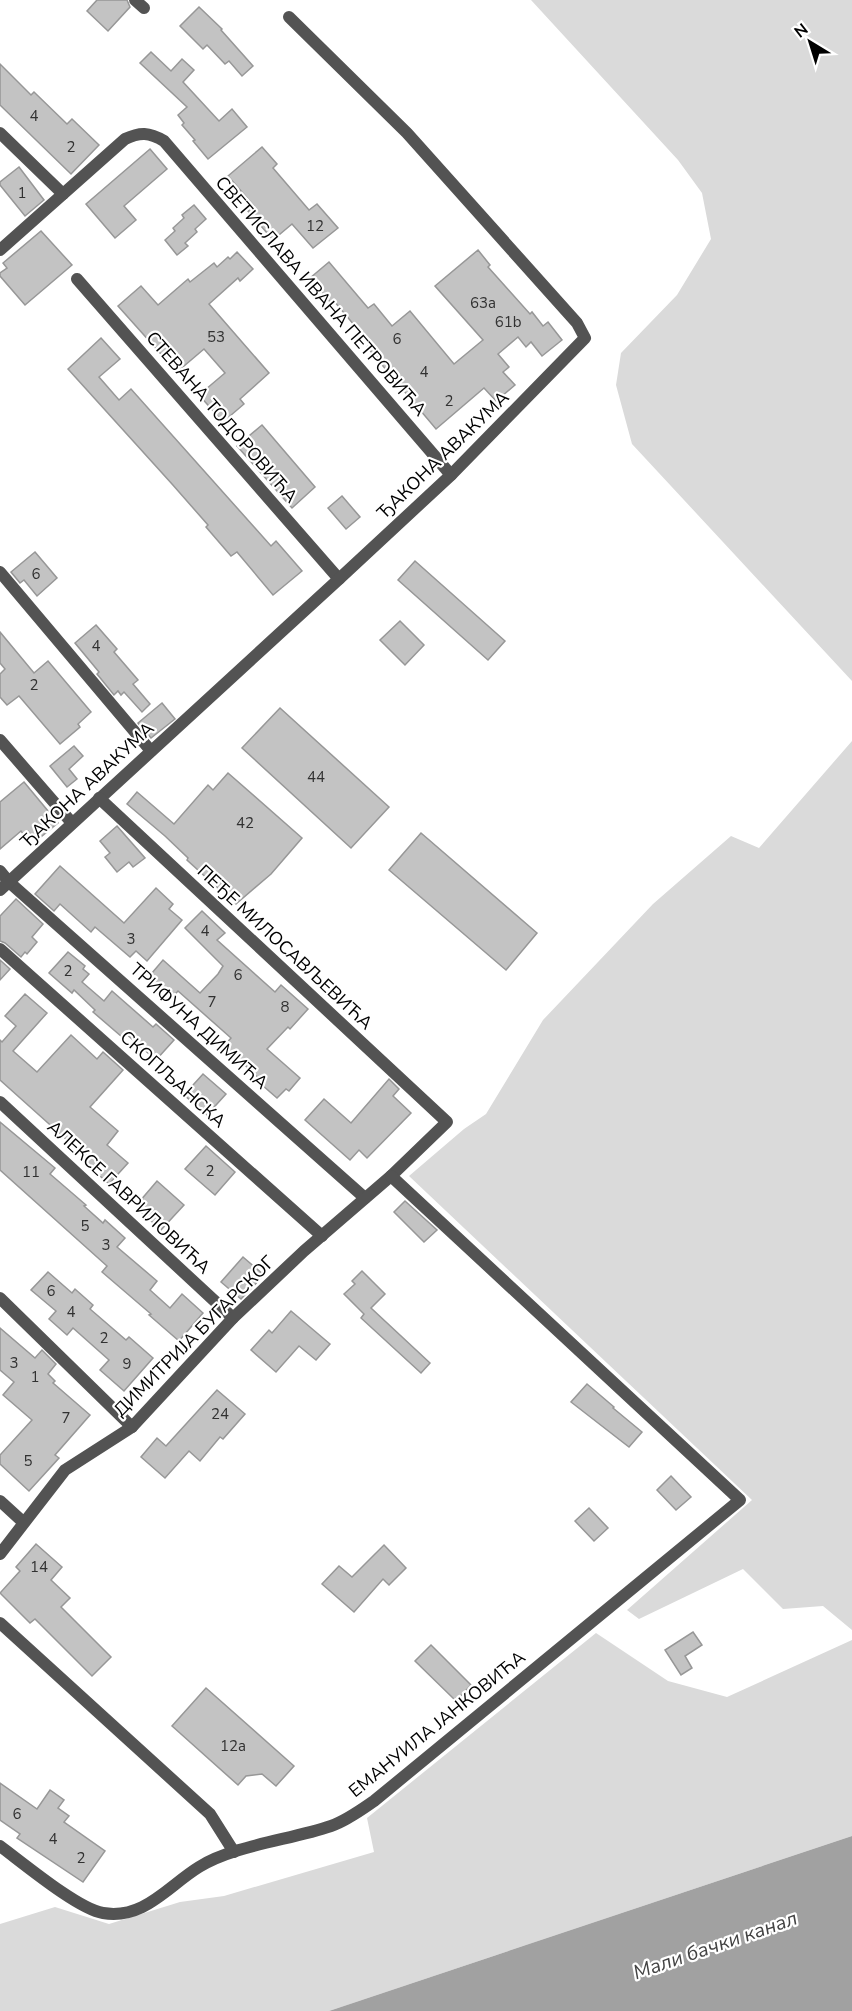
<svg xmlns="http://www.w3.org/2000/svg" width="852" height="2011" viewBox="0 0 852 2011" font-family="'Nunito Sans',sans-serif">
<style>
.green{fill:#dadada}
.water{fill:#a1a1a1}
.building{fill:#c3c3c3;stroke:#979797;stroke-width:1.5}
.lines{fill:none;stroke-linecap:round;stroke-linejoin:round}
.minor{stroke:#535353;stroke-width:12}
.labels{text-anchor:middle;stroke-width:4.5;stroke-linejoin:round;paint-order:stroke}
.number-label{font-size:15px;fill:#313131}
.street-label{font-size:18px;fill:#000;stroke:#fff}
.water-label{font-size:20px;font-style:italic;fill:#424242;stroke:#fff}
</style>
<rect width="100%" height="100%" fill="#fff"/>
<g class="green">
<path d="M 531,0 L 852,0 L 852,681 L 632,444 L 616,385 L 621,353 L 677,295 L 711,239 L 702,193 L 678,160 Z"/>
<path d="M 852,741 L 852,1630 L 823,1606 L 783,1609 L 743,1569 L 639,1619 L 627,1610 L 752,1500 L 409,1176 L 464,1129 L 486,1114 L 543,1020 L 653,904 L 731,836 L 759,848 Z"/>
<path d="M 596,1633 L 668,1681 L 727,1697 L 852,1640 L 852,1836 L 329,2011 L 0,2011 L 0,1924 L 55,1907 L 109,1924 L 180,1902 L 224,1896 L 374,1852 L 367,1818 Z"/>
</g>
<path class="water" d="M 852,1836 L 852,2011 L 329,2011 Z"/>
<g class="building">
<path d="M 97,0 L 127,0 L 130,7 L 108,31 L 87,11 Z"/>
<path d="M 199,7 L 222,29 L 221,30 L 253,66 L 242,76 L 229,61 L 225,64 L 207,45 L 203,49 L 180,26 Z"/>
<path d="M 151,52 L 171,71 L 182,59 L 194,70 L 183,82 L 219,121 L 232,109 L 247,127 L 208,159 L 193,141 L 195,140 L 182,125 L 184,123 L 178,115 L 187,107 L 140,63 Z"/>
<path d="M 0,64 L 31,95 L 34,92 L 67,124 L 72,119 L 99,145 L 71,174 L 0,105 Z"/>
<path d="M 262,147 L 277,164 L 273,168 L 309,210 L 317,204 L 338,228 L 313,248 L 292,224 L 273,240 L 248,211 L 254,206 L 228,176 Z"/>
<path d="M 150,149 L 167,169 L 124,206 L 136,220 L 115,238 L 86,204 Z"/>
<path d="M 19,167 L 44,200 L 25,216 L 0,185 L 0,182 Z"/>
<path d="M 194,205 L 206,219 L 195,229 L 197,232 L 185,243 L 188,246 L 177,255 L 165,240 L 175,231 L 173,228 L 184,218 L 182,215 Z"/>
<path d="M 41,231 L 72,265 L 25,305 L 0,276 L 0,273 L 7,268 L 3,263 Z"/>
<path d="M 478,250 L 490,265 L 488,267 L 530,314 L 532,312 L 543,326 L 548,322 L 562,340 L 542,356 L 531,342 L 526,347 L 518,337 L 498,354 L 509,367 L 503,372 L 515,385 L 496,401 L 484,388 L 436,429 L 367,347 L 370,344 L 334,301 L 331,303 L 310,278 L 329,262 L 368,308 L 374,304 L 392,326 L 410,311 L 454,364 L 483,340 L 435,286 Z"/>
<path d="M 237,252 L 253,269 L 240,281 L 238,278 L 209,304 L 269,373 L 240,399 L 244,404 L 223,422 L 199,395 L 225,373 L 204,349 L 177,372 L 118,306 L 141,286 L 158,305 L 188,279 L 190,282 L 214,263 L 217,267 L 228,257 L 230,259 Z"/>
<path d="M 101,338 L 120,359 L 99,377 L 119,400 L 131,389 L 271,546 L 276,541 L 302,571 L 273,595 L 237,552 L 231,556 L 206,527 L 208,525 L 172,484 L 68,369 Z"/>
<path d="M 262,425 L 315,487 L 292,508 L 237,446 Z"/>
<path d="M 342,496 L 360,517 L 346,529 L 328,508 Z"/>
<path d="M 35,552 L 57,578 L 37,596 L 24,580 L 20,583 L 11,572 Z"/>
<path d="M 415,561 L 505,641 L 488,660 L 398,580 Z"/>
<path d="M 400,621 L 424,645 L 405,665 L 380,640 Z"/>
<path d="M 96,625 L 117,649 L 114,652 L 138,680 L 133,684 L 150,704 L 142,712 L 124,692 L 121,695 L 118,691 L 114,695 L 97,674 L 99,672 L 75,643 Z"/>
<path d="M 0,632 L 34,673 L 48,661 L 91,712 L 78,724 L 80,727 L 60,744 L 19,696 L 7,705 L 0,697 L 0,674 L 5,669 L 0,663 Z"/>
<path d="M 162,703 L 175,719 L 151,738 L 138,723 Z"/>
<path d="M 280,708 L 389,807 L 351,848 L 242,748 Z"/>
<path d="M 74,746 L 83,756 L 69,769 L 77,779 L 67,787 L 50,766 Z"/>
<path d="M 228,773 L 302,838 L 271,874 L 236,904 L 223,889 L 221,891 L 187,860 L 188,858 L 165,836 L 127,804 L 137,792 L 174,824 L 208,785 L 213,790 Z"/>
<path d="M 24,782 L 58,823 L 36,841 L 28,831 L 24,835 L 21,831 L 0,849 L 0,802 Z"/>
<path d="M 117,826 L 145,858 L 133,867 L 129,862 L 117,872 L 105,857 L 110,853 L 100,841 Z"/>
<path d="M 421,833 L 537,933 L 506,970 L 389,870 Z"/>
<path d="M 60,866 L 124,923 L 156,888 L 173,904 L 169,909 L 182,920 L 147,961 L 136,951 L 130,957 L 95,927 L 91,932 L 60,904 L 54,911 L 35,894 Z"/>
<path d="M 16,899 L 43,924 L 32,937 L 37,942 L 27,954 L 25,952 L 21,957 L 5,943 L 0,941 L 0,916 Z"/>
<path d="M 202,911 L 225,933 L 217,940 L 275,992 L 281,985 L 308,1009 L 290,1029 L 288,1027 L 267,1049 L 300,1078 L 289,1091 L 286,1089 L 277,1098 L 262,1085 L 264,1083 L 224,1046 L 231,1038 L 178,991 L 169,1001 L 146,980 L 163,960 L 200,993 L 218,974 L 223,966 L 185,928 Z"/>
<path d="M 68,952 L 85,966 L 83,969 L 89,974 L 82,982 L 104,1001 L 112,991 L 153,1027 L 156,1024 L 174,1040 L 156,1060 L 125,1033 L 122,1037 L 93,1012 L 95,1010 L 74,990 L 72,993 L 49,973 Z"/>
<path d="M 0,960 L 10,969 L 0,980 Z"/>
<path d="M 25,994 L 47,1013 L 13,1051 L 37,1072 L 71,1035 L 97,1059 L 103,1052 L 123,1070 L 90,1107 L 118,1131 L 107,1145 L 128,1163 L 109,1184 L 83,1161 L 86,1157 L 0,1080 L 0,1040 L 2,1042 L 16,1026 L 5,1016 Z"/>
<path d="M 203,1074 L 226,1094 L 207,1115 L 184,1095 Z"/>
<path d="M 389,1079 L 399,1089 L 393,1096 L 411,1113 L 367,1158 L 359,1150 L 350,1160 L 305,1120 L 324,1099 L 351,1123 Z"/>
<path d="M 0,1122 L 55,1168 L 50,1174 L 86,1205 L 84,1206 L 103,1223 L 105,1220 L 125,1238 L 117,1247 L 157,1281 L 150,1290 L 170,1308 L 182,1294 L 203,1313 L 179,1341 L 149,1315 L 151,1314 L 102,1272 L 107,1266 L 0,1170 Z"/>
<path d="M 206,1146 L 235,1172 L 215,1195 L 185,1169 Z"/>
<path d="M 157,1181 L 184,1205 L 161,1230 L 140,1211 L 145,1205 L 140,1201 Z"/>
<path d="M 405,1201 L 437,1230 L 424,1242 L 394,1212 Z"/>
<path d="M 243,1257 L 264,1275 L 241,1299 L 221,1282 Z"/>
<path d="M 362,1271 L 385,1294 L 371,1308 L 430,1363 L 421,1373 L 361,1318 L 364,1314 L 344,1294 L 355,1284 L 352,1281 Z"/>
<path d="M 48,1272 L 72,1293 L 75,1289 L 93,1305 L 90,1309 L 126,1340 L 129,1337 L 153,1358 L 124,1391 L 100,1370 L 109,1360 L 73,1328 L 67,1335 L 49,1319 L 56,1311 L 31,1290 Z"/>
<path d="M 291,1311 L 330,1344 L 316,1360 L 299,1346 L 276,1372 L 251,1350 L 269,1330 L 272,1333 Z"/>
<path d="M 0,1328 L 35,1358 L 42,1350 L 56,1364 L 48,1374 L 55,1381 L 53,1383 L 90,1415 L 55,1455 L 59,1458 L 29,1491 L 0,1464 L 0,1455 L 32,1420 L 3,1395 L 14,1382 L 0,1370 Z"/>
<path d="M 587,1384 L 614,1407 L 613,1408 L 642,1432 L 629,1447 L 571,1402 Z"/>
<path d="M 217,1390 L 245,1414 L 223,1439 L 220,1437 L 200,1461 L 189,1451 L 165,1478 L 141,1457 L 157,1438 L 166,1446 Z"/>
<path d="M 671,1476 L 691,1497 L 676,1510 L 657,1490 Z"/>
<path d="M 589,1508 L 608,1528 L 594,1541 L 575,1521 Z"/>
<path d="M 36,1544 L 62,1567 L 51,1580 L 70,1598 L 61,1607 L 111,1657 L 92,1676 L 35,1619 L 30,1623 L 0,1593 L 20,1571 L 16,1567 Z"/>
<path d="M 384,1545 L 406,1568 L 389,1585 L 383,1579 L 354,1612 L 322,1584 L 339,1566 L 352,1577 Z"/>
<path d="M 693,1632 L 702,1645 L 685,1656 L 692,1668 L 681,1675 L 665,1650 Z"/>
<path d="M 431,1645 L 471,1685 L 456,1701 L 415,1661 Z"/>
<path d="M 206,1688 L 294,1766 L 276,1786 L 262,1774 L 246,1776 L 238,1785 L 172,1726 Z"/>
<path d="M 0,1783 L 37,1809 L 50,1790 L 64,1800 L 58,1808 L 69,1816 L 64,1822 L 105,1851 L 83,1882 L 17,1838 L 20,1834 L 0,1820 Z"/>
</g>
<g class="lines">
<g class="minor">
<path d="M 135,0 L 144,8"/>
<path d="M 0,133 L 63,194"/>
<path d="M 0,250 L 125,139 C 140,132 149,132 164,141 L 451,475"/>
<path d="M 77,279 L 339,579"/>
<path d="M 0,572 L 151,751"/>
<path d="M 0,740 L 72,823"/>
<path d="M 0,871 L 9,882 L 365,1198"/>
<path d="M 0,890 L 339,579 L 451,475 L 585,338 L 577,323 L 407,133 L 289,17"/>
<path d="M 0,949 L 322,1236"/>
<path d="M 0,1102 L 233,1318"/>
<path d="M 0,1298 L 132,1427"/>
<path d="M 0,1501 L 23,1522"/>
<path d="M 0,1554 L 65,1470 L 132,1427 L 233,1318 L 304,1251 L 391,1176 L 447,1122 L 99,798"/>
<path d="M 0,1623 L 210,1814 L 234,1852"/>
<path d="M 0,1846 C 23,1863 78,1909 103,1913 C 144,1920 168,1886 199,1867 C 235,1845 290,1840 331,1826 C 346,1821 361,1810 374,1801 L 740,1500 L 391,1176"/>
</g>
</g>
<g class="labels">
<g class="number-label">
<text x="34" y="121">4</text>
<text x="71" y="152">2</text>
<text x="22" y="198">1</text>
<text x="315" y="231">12</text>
<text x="483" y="308">63a</text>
<text x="508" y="327">61b</text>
<text x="216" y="342">53</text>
<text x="397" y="344">6</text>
<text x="424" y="377">4</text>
<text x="449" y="406">2</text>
<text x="36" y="579">6</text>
<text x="96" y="651">4</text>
<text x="34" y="690">2</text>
<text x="316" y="782">44</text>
<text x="245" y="828">42</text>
<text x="205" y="936">4</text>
<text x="131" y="944">3</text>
<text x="68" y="976">2</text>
<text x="238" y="980">6</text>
<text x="212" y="1007">7</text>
<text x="285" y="1012">8</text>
<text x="210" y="1176">2</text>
<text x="31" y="1177">11</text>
<text x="85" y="1231">5</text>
<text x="106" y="1250">3</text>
<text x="51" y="1296">6</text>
<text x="71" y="1317">4</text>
<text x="104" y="1343">2</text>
<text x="14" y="1368">3</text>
<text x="127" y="1369">9</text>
<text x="35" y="1382">1</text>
<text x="220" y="1419">24</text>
<text x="66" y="1423">7</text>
<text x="28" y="1466">5</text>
<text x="39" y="1572">14</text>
<text x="233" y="1751">12a</text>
<text x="17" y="1819">6</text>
<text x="53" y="1844">4</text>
<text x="81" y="1863">2</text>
</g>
<g class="street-label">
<text transform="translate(321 296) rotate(49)" y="6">СВЕТИСЛАВА ИВАНА ПЕТРОВИЋА</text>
<text transform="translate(222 417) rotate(49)" y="6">СТЕВАНА ТОДОРОВИЋА</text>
<text transform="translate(443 455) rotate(-44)" y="6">ЂАКОНА АВАКУМА</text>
<text transform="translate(87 785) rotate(-43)" y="6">ЂАКОНА АВАКУМА</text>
<text transform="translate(285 947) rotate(43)" y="6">ПЕЂЕ МИЛОСАВЉЕВИЋА</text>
<text transform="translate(199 1026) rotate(42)" y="6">ТРИФУНА ДИМИЋА</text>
<text transform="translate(173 1079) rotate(42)" y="6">СКОПЉАНСКА</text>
<text transform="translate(129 1197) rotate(43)" y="6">АЛЕКСЕ ГАВРИЛОВИЋА</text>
<text transform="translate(194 1336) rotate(-45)" y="6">ДИМИТРИЈА БУГАРСКОГ</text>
<text transform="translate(437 1724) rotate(-39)" y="6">ЕМАНУИЛА ЈАНКОВИЋА</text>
</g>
<g class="water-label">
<text transform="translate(715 1945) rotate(-19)" y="7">Мали бачки канал</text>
</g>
</g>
<g transform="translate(810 42) rotate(322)" stroke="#ffffff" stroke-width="4.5" paint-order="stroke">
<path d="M0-4.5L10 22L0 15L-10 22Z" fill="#000000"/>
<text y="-9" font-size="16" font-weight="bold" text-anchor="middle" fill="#000000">N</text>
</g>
</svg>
